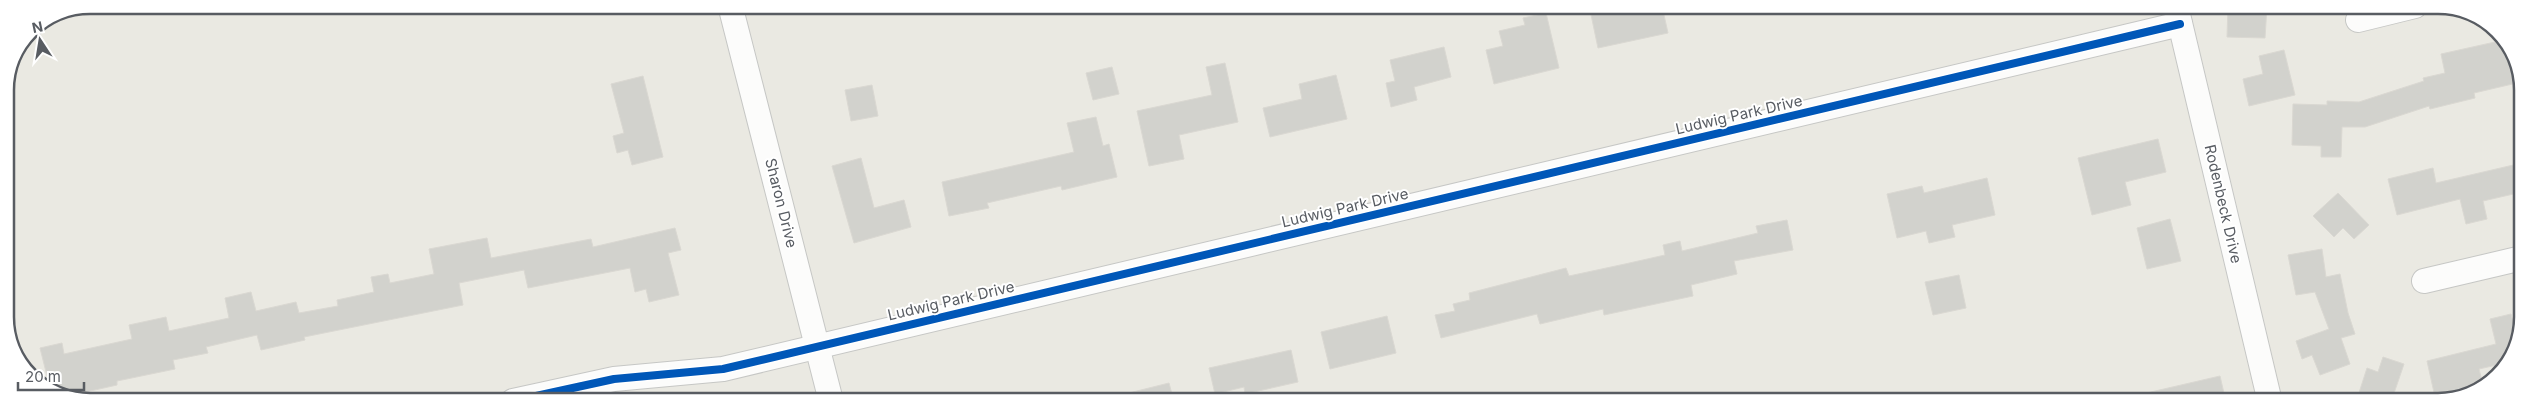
<svg xmlns="http://www.w3.org/2000/svg" width="2528" height="407" viewBox="0 0 2528 407" font-family="Inter,sans-serif">
<style>
.building{fill:#d2d2cd;stroke:#dad8d2}
.lines{fill:none;stroke-linecap:round;stroke-linejoin:round}
.street-casing{stroke:#c6c7c5;stroke-width:26}
.street{stroke:#fcfcfb;stroke-width:24}
.cycleway-casing{stroke:#fff;stroke-width:11}
.cycleway{stroke:#0057b8;stroke-width:8}
.labels{text-anchor:middle;stroke-width:4;stroke-linejoin:round;paint-order:stroke}
.street-label{font-size:15px;fill:#585c62;stroke:#fff}
.rim{fill:none;stroke:#585c62;stroke-width:2.5}
</style>
<rect width="100%" height="100%" fill="#eae9e2"/>
<g class="building">
<path d="M 1589,5 L 1662,6 L 1668,33 L 1598,48 Z"/>
<path d="M 2228,6 L 2267,6 L 2265,38 L 2227,37 Z"/>
<path d="M 1546,13 L 1559,68 L 1494,84 L 1486,50 L 1503,46 L 1499,31 L 1525,25 L 1523,18 Z"/>
<path d="M 2504,40 L 2521,73 L 2521,82 L 2474,93 L 2475,98 L 2430,109 L 2429,106 L 2365,127 L 2342,127 L 2341,157 L 2321,157 L 2321,146 L 2292,145 L 2293,104 L 2327,105 L 2327,101 L 2359,102 L 2424,81 L 2423,78 L 2445,73 L 2441,54 Z"/>
<path d="M 1444,47 L 1451,77 L 1414,87 L 1417,100 L 1391,107 L 1386,83 L 1395,81 L 1390,60 Z"/>
<path d="M 2284,50 L 2295,95 L 2249,106 L 2243,79 L 2263,74 L 2259,56 Z"/>
<path d="M 1225,63 L 1238,122 L 1179,135 L 1184,159 L 1149,166 L 1137,111 L 1212,95 L 1206,67 Z"/>
<path d="M 1112,67 L 1119,94 L 1093,100 L 1086,73 Z"/>
<path d="M 1336,75 L 1347,119 L 1270,137 L 1263,108 L 1302,99 L 1299,84 Z"/>
<path d="M 643,76 L 663,157 L 632,165 L 628,150 L 617,153 L 613,136 L 624,133 L 611,84 Z"/>
<path d="M 872,85 L 878,116 L 851,121 L 845,90 Z"/>
<path d="M 1096,117 L 1103,146 L 1109,144 L 1117,177 L 1062,190 L 1061,186 L 987,203 L 989,208 L 949,216 L 942,182 L 1074,152 L 1067,123 Z"/>
<path d="M 2158,139 L 2166,172 L 2125,182 L 2131,205 L 2092,215 L 2078,158 Z"/>
<path d="M 861,158 L 874,208 L 904,200 L 911,227 L 854,243 L 832,166 Z"/>
<path d="M 2522,163 L 2522,192 L 2483,201 L 2487,219 L 2466,224 L 2460,199 L 2397,215 L 2388,179 L 2433,168 L 2436,183 Z"/>
<path d="M 1987,178 L 1995,215 L 1952,225 L 1955,237 L 1929,243 L 1926,231 L 1897,238 L 1887,194 L 1922,186 L 1924,193 Z"/>
<path d="M 2338,193 L 2369,225 L 2354,239 L 2343,228 L 2334,237 L 2313,216 Z"/>
<path d="M 2170,219 L 2181,261 L 2147,269 L 2137,228 Z"/>
<path d="M 1787,220 L 1793,250 L 1734,261 L 1737,274 L 1691,285 L 1693,296 L 1604,315 L 1603,309 L 1540,324 L 1537,314 L 1441,338 L 1435,315 L 1455,311 L 1453,304 L 1470,300 L 1469,293 L 1566,268 L 1569,276 L 1625,264 L 1665,255 L 1663,245 L 1680,241 L 1682,251 L 1758,233 L 1756,226 Z"/>
<path d="M 675,228 L 681,250 L 668,253 L 679,295 L 649,302 L 646,289 L 635,292 L 630,268 L 528,288 L 524,270 L 459,283 L 463,305 L 304,337 L 305,340 L 261,350 L 257,335 L 206,347 L 208,353 L 173,360 L 175,369 L 117,381 L 117,385 L 68,396 L 50,388 L 40,348 L 62,343 L 64,354 L 132,339 L 129,325 L 166,317 L 169,331 L 229,318 L 225,298 L 251,292 L 256,311 L 296,302 L 299,313 L 338,306 L 337,300 L 374,292 L 371,277 L 388,274 L 390,283 L 434,274 L 429,249 L 487,238 L 491,258 L 591,239 L 593,247 Z"/>
<path d="M 2322,249 L 2326,277 L 2340,274 L 2348,313 L 2355,334 L 2341,338 L 2350,364 L 2320,375 L 2312,355 L 2302,359 L 2296,341 L 2329,329 L 2315,292 L 2296,295 L 2288,255 Z"/>
<path d="M 1959,275 L 1966,308 L 1933,315 L 1925,282 Z"/>
<path d="M 2511,314 L 2517,339 L 2502,367 L 2501,364 L 2479,369 L 2483,385 L 2435,397 L 2427,361 L 2496,344 L 2490,319 Z"/>
<path d="M 1387,316 L 1396,353 L 1330,369 L 1321,332 Z"/>
<path d="M 1291,350 L 1298,382 L 1245,394 L 1244,387 L 1215,394 L 1209,368 Z"/>
<path d="M 2383,357 L 2404,364 L 2391,402 L 2376,402 L 2358,396 L 2367,368 L 2378,372 Z"/>
<path d="M 2220,376 L 2226,402 L 2139,402 L 2138,395 Z"/>
<path d="M 1169,383 L 1174,402 L 1122,402 L 1121,395 Z"/>
</g>
<g class="lines">
<defs>
<g id="street">
<path d="M 730,5 L 831,401"/>
<path d="M 2176,6 L 2270,402"/>
<path d="M 2358,20 L 2415,6"/>
<path d="M 2424,281 L 2522,258"/>
<path d="M 513,401 L 614,379 L 723,369 L 2180,24"/>
</g>
</defs>
<use href="#street" class="street-casing"/>
<use href="#street" class="street"/>
<defs>
<path id="cycleway" d="M 513,401 L 614,379 L 723,369 L 2180,24"/>
</defs>
<use href="#cycleway" class="cycleway-casing"/>
<use href="#cycleway" class="cycleway"/>
</g>
<g class="labels">
<g class="street-label">
<text transform="translate(1739 115) rotate(-13)" y="5">Ludwig Park Drive</text>
<text transform="translate(781 203) rotate(76)" y="5">Sharon Drive</text>
<text transform="translate(2223 204) rotate(77)" y="5">Rodenbeck Drive</text>
<text transform="translate(1345 208) rotate(-13)" y="5">Ludwig Park Drive</text>
<text transform="translate(951 301) rotate(-13)" y="5">Ludwig Park Drive</text>
</g>
</g>
<path d="M0 0H2528V407H0ZM90 14H2438A76 76 0 0 1 2514 90V317A76 76 0 0 1 2438 393H90A76 76 0 0 1 14 317V90A76 76 0 0 1 90 14Z" fill="#fff" fill-rule="evenodd"/>
<path class="rim" d="M90 14H2438A76 76 0 0 1 2514 90V317A76 76 0 0 1 2438 393H90A76 76 0 0 1 14 317V90A76 76 0 0 1 90 14Z"/>
<g transform="translate(40 40) rotate(348)" stroke="#ffffff" stroke-width="4" paint-order="stroke">
<path d="M0-4L9 19L0 12L-9 19Z" fill="#585c62"/>
<text y="-8" font-size="14" font-weight="bold" text-anchor="middle" fill="#585c62">N</text>
</g>
<path d="M18 382v8h66v-8" fill="none" stroke="#585c62" stroke-width="2.5"/>
<text x="25" y="382" font-size="15" fill="#585c62" stroke="#ffffff" stroke-width="4" paint-order="stroke">20 m</text>
</svg>
